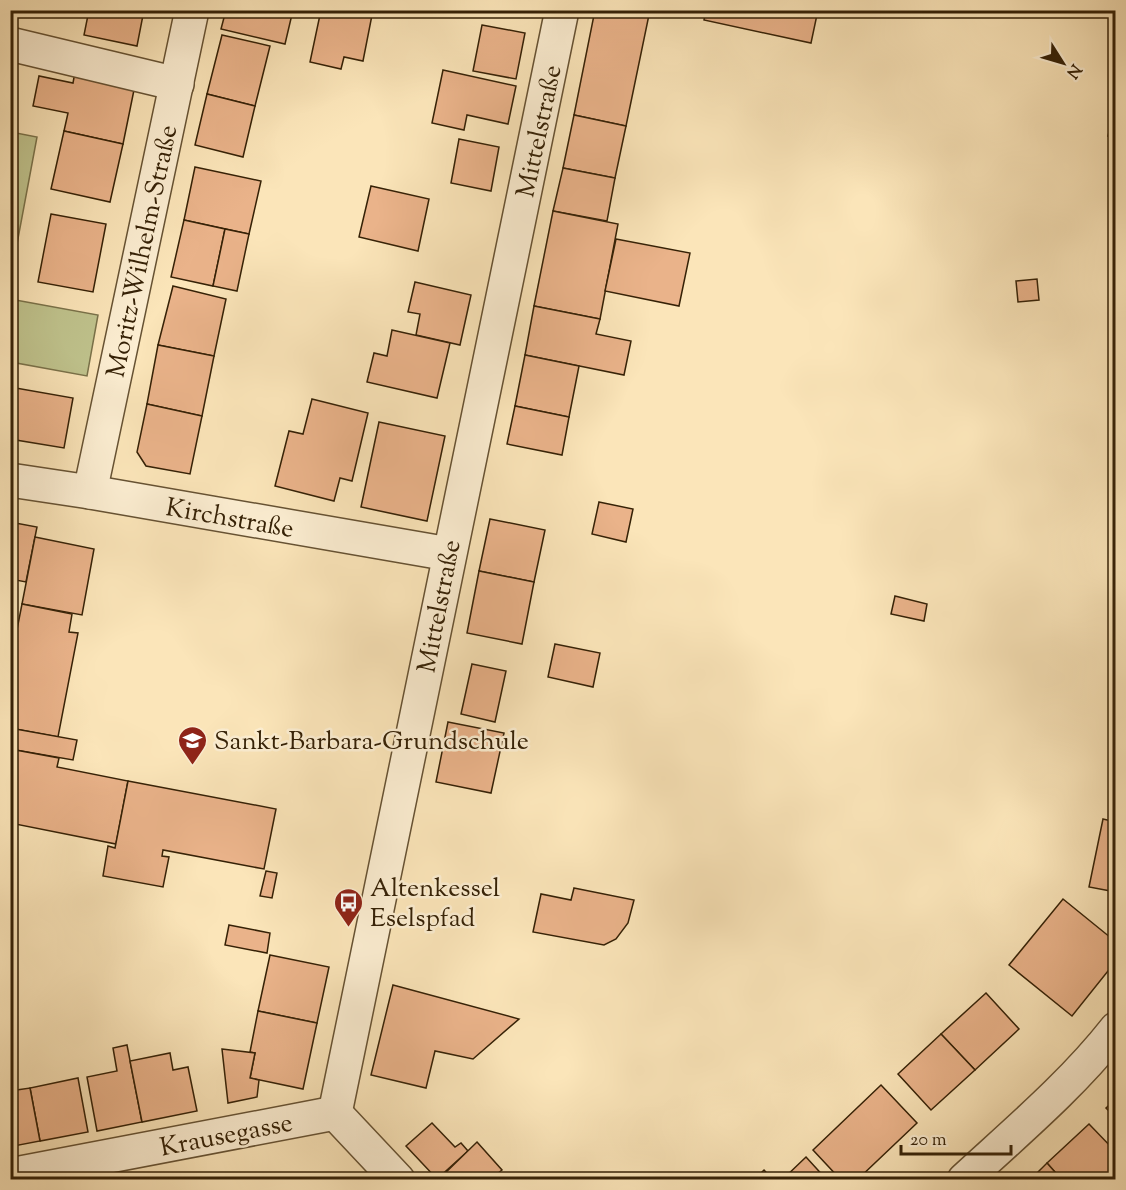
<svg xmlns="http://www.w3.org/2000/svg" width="1126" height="1190" viewBox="0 0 1126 1190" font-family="'Sorts Mill Goudy',serif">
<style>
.green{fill:#c0c48e;stroke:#7a724a;stroke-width:1.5}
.building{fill:#eab38a;stroke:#352106;stroke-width:1.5}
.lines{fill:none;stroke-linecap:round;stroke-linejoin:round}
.minor-casing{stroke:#665233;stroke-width:36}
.minor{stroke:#fceed2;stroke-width:33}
.labels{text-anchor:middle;stroke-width:5;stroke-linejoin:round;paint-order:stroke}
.street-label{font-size:26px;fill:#352106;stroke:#fceed2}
.poi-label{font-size:26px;fill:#352106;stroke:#fceed2;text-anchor:start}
</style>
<rect width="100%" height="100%" fill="#fbe5b9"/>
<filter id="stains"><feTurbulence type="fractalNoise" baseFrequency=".00333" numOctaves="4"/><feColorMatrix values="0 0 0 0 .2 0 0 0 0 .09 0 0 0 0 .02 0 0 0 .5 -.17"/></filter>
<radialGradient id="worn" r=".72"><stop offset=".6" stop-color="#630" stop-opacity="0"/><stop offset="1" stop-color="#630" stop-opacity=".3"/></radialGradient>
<g class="green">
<path d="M 11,132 L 37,137 L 11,276 L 10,132 Z"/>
<path d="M 10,299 L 98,315 L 87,376 L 11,362 Z"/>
</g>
<g class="building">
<path d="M 89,10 L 144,10 L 137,46 L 84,35 Z"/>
<path d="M 226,10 L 293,10 L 285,44 L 221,29 Z"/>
<path d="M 321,10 L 373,10 L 363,61 L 344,57 L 341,69 L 310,62 Z"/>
<path d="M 595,10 L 650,10 L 626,126 L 574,115 Z"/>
<path d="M 706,10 L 818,10 L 811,43 L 704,20 Z"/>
<path d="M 482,25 L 525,33 L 516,79 L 473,71 Z"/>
<path d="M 222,35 L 270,46 L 255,106 L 207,94 Z"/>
<path d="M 443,70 L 516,86 L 508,124 L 467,115 L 464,130 L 432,123 Z"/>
<path d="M 75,72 L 135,85 L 123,144 L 64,131 L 68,113 L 33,106 L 39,76 L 73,83 Z"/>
<path d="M 207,94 L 255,106 L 243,157 L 195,145 Z"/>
<path d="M 1115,105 L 1116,105 L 1116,137 L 1108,136 Z"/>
<path d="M 574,115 L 626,126 L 615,178 L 563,168 Z"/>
<path d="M 64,131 L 123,144 L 110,202 L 51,189 Z"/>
<path d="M 459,139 L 499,147 L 491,191 L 451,183 Z"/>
<path d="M 195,167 L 261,181 L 249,234 L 184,220 Z"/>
<path d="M 563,168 L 615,178 L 607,221 L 553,211 Z"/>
<path d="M 371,186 L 429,199 L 418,251 L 359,237 Z"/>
<path d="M 553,211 L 618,224 L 600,319 L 534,306 Z"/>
<path d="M 51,214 L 106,224 L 93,292 L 38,282 Z"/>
<path d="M 184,220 L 225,229 L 213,286 L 171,277 Z"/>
<path d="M 225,229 L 249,234 L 237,291 L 213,286 Z"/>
<path d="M 616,239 L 690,253 L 679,306 L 605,291 Z"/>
<path d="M 1037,279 L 1039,300 L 1018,302 L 1016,281 Z"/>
<path d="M 415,282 L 471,295 L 460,345 L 416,335 L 420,314 L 408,312 Z"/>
<path d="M 173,286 L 226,299 L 214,356 L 158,345 Z"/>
<path d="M 534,306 L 600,319 L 596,334 L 631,341 L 624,375 L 525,355 Z"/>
<path d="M 392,330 L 450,343 L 437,398 L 367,382 L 374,353 L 387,356 Z"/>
<path d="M 158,345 L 214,356 L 202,416 L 147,404 Z"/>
<path d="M 525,355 L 579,366 L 569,417 L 515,406 Z"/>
<path d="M 10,387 L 73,398 L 64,448 L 10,439 Z"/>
<path d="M 312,399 L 368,413 L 352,481 L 340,478 L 334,501 L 275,486 L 289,431 L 303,434 Z"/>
<path d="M 147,404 L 202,416 L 190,474 L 146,466 L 137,452 Z"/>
<path d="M 515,406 L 569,417 L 562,455 L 507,444 Z"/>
<path d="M 379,422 L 445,436 L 427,521 L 361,507 Z"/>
<path d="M 599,502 L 633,509 L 626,542 L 592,534 Z"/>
<path d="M 490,519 L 545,530 L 534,582 L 479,571 Z"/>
<path d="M 10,522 L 37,527 L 26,582 L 10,579 Z"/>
<path d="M 35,537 L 94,549 L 82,615 L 22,604 Z"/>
<path d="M 479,571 L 534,582 L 522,644 L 467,633 Z"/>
<path d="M 895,596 L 927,604 L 924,621 L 891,614 Z"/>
<path d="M 22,604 L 72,614 L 69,632 L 78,633 L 58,737 L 10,728 L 10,665 Z"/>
<path d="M 555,644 L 600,653 L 593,687 L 548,677 Z"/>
<path d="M 472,664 L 506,671 L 495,722 L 461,714 Z"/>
<path d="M 448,722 L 504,733 L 491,793 L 436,782 Z"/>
<path d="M 10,728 L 77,740 L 73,760 L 10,749 Z"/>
<path d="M 10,749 L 59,758 L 57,767 L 128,781 L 116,844 L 10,823 Z"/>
<path d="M 1116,755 L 1116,788 L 1109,786 Z"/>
<path d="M 128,781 L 276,809 L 264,869 L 163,850 L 162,856 L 169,857 L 163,887 L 103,876 L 108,846 L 115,848 Z"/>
<path d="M 1103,819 L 1116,822 L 1116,892 L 1089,887 Z"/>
<path d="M 266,871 L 277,873 L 272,898 L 260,896 Z"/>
<path d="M 574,888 L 634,900 L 628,923 L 616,939 L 604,945 L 533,932 L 541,894 L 571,900 Z"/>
<path d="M 1063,899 L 1116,942 L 1116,961 L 1072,1016 L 1009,965 Z"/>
<path d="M 229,925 L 270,933 L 267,953 L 225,945 Z"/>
<path d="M 270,955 L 329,967 L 317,1023 L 258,1011 Z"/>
<path d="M 393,985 L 519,1019 L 473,1059 L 435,1051 L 426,1088 L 371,1075 Z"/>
<path d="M 986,993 L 1019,1029 L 975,1070 L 941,1034 Z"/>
<path d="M 258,1011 L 317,1023 L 303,1089 L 250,1078 L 255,1053 L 250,1052 Z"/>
<path d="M 941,1034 L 975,1070 L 931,1110 L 898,1074 Z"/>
<path d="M 127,1045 L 142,1122 L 97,1131 L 87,1077 L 117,1071 L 113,1048 Z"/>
<path d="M 222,1049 L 255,1053 L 250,1078 L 259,1080 L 257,1097 L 228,1103 Z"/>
<path d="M 170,1053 L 173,1070 L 188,1067 L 197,1111 L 142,1122 L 130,1061 Z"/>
<path d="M 78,1078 L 88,1132 L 40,1141 L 30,1088 Z"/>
<path d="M 881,1085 L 917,1123 L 857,1180 L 841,1180 L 813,1150 Z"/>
<path d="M 30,1088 L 40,1141 L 14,1146 L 10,1129 L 10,1091 Z"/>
<path d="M 1116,1099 L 1116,1118 L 1106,1108 Z"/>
<path d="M 432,1123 L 455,1147 L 461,1143 L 468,1151 L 437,1179 L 406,1146 Z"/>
<path d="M 1089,1124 L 1116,1152 L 1116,1172 L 1108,1180 L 1062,1180 L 1047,1163 Z"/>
<path d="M 477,1142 L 502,1170 L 497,1174 L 502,1180 L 438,1180 Z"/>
<path d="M 806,1157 L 827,1180 L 782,1180 Z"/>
<path d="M 1047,1163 L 1062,1180 L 1030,1180 Z"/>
<path d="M 764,1170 L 773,1180 L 754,1180 Z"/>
</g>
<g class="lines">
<defs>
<g id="minor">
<path d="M 10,44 L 177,84"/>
<path d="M 10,480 L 90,492 L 449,554"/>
<path d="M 90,492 L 192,10"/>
<path d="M 335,1113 L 562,10"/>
<path d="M 335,1113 L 398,1180"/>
<path d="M 10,1175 L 335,1113"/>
<path d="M 964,1180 C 1016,1132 1072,1085 1116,1029"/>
</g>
</defs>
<use href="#minor" class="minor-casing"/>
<use href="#minor" class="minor"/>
</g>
<defs>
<symbol id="school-pin" viewBox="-11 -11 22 30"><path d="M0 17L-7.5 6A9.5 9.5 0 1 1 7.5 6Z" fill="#8f2418" stroke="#fceed2"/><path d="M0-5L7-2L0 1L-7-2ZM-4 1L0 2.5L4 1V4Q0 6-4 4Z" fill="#fff"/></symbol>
<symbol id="bus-pin" viewBox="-11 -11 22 30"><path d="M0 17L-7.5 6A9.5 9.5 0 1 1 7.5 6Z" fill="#8f2418" stroke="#fceed2"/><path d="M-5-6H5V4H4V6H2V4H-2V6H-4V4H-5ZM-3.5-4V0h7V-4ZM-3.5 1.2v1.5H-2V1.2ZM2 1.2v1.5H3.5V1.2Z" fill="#fff"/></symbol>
</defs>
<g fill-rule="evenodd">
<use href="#school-pin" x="176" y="724" width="33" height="45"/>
<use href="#bus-pin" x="332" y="886" width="33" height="45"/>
</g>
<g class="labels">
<g class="street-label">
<text transform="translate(538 131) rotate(-78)" y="9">Mittelstraße</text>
<text transform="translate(141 251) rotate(-78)" y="9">Moritz-Wilhelm-Straße</text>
<text transform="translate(230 517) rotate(10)" y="9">Kirchstraße</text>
<text transform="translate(438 606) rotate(-79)" y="9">Mittelstraße</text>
<text transform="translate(226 1134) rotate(-11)" y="9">Krausegasse</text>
</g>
<g class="poi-label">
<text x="214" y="749">Sankt-Barbara-Grundschule</text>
<text x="370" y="896">Altenkessel<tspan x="370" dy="30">Eselspfad</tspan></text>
</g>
</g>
<rect width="1126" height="1190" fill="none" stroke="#fbe5b9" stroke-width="36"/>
<rect x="12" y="12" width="1102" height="1166" fill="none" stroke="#352106" stroke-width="3"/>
<rect x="18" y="18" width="1090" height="1154" fill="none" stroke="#352106" stroke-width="1.5"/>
<g transform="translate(1063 63) rotate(127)" stroke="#fceed2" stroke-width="4.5" paint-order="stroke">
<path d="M0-4.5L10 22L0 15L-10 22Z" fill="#352106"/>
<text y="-9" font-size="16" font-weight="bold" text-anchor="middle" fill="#352106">N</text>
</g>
<path d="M901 1145v9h110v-9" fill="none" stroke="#352106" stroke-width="3"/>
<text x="910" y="1145" font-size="18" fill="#352106" stroke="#fceed2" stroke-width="4.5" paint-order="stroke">20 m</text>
<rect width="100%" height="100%" filter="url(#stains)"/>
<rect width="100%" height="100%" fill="url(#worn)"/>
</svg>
